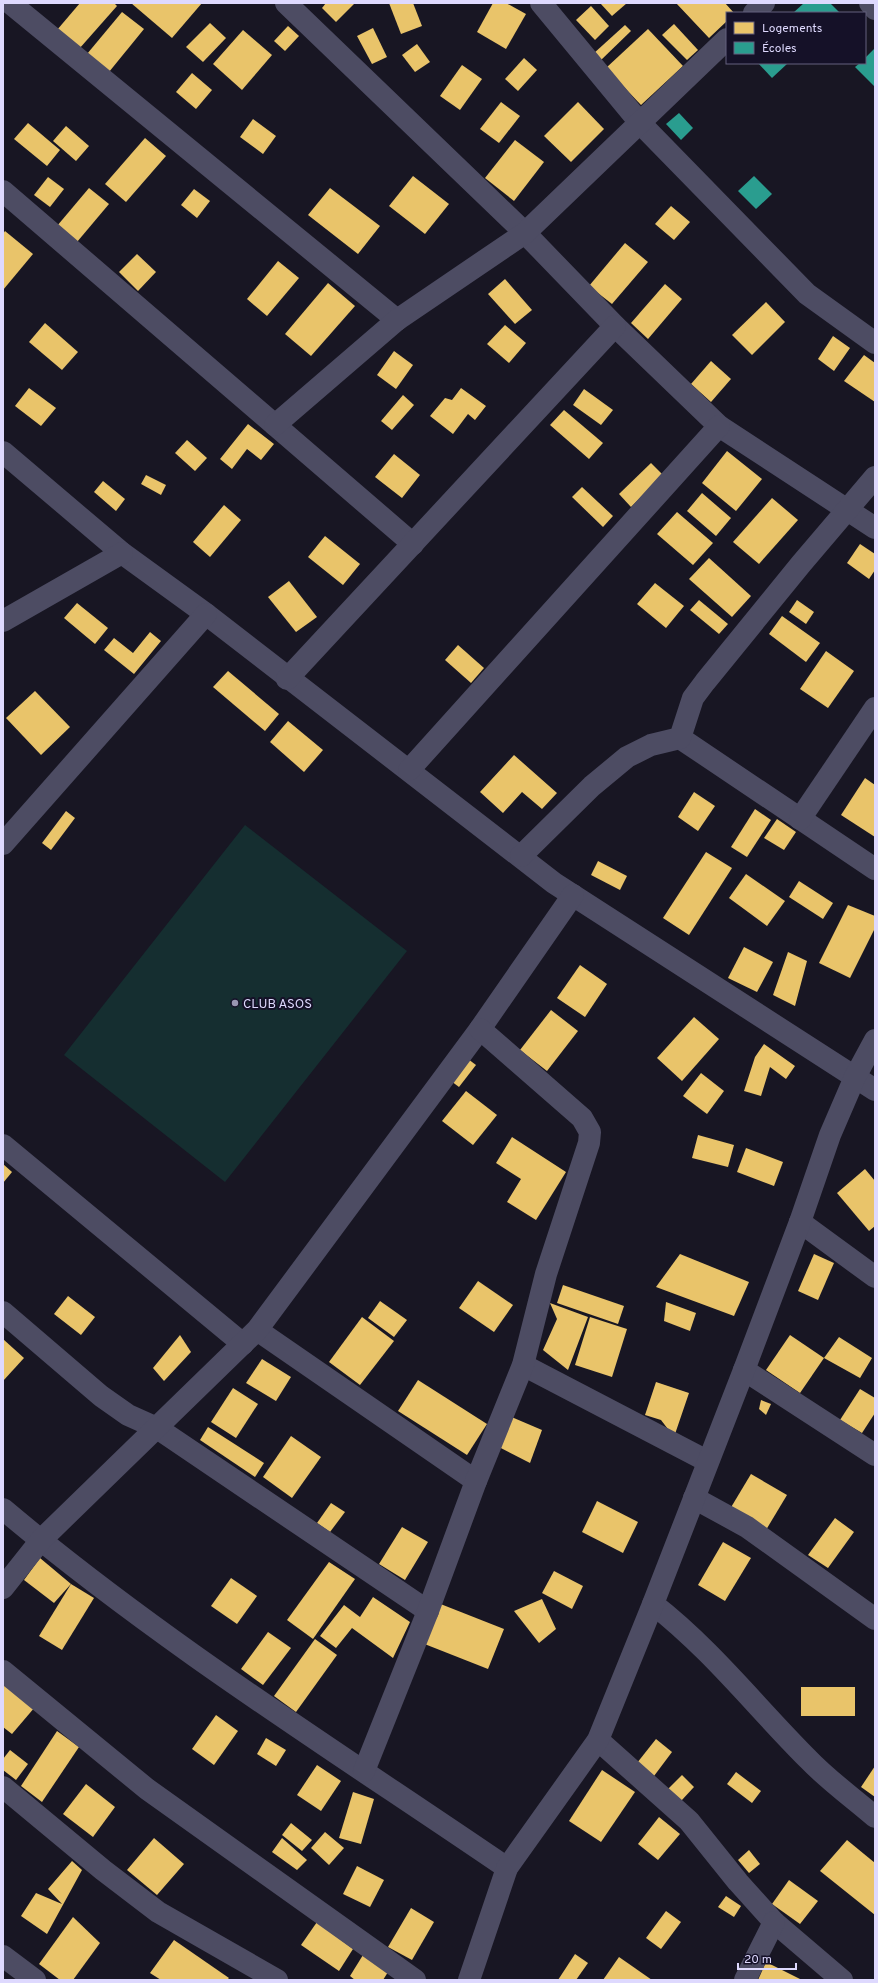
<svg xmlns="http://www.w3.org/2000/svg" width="878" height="1983" viewBox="0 0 878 1983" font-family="Overpass,sans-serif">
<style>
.green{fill:#152e30}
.homes{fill:#e9c46a}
.schools{fill:#2a9d8f}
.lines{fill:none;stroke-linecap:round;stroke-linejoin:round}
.street{stroke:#4d4c63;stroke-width:22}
.poi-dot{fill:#9995b1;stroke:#151128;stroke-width:1.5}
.labels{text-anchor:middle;stroke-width:4;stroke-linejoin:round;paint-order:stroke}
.poi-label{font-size:13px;fill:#ded9fe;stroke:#151128;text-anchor:start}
</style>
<rect width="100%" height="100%" fill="#181623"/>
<path class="green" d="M 245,825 L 407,951 L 225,1182 L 64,1055 Z"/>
<g class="homes">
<path d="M 80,3 L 114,3 L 117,6 L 79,49 L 57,30 Z"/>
<path d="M 131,3 L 202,3 L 172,38 Z"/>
<path d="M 326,3 L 355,3 L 336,22 L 322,8 Z"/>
<path d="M 389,3 L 413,3 L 422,26 L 401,34 Z"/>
<path d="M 493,3 L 506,3 L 526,14 L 506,49 L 477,32 Z"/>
<path d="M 600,3 L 627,3 L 612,16 Z"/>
<path d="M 676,3 L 725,3 L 734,13 L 727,13 L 727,21 L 709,38 Z"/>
<path d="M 591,6 L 609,26 L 595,40 L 576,20 Z"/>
<path d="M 122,12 L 144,29 L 109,72 L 87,54 Z"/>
<path d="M 210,23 L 226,38 L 203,62 L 186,47 Z"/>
<path d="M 674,24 L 698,50 L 687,60 L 662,35 Z"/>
<path d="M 625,25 L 631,31 L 600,61 L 593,54 Z"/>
<path d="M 288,26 L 299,36 L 285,51 L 274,41 Z"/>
<path d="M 373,28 L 387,57 L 372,64 L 357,36 Z"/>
<path d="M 648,29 L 683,66 L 641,105 L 606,68 Z"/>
<path d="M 243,30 L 272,55 L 242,90 L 213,64 Z"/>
<path d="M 417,44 L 430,62 L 415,72 L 402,55 Z"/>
<path d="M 524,58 L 537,70 L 518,91 L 505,79 Z"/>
<path d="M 462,65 L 482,79 L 460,110 L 440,96 Z"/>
<path d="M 192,73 L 212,90 L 196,109 L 176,92 Z"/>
<path d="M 501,102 L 520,116 L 499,143 L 480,129 Z"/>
<path d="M 578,102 L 604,129 L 571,162 L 544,136 Z"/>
<path d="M 253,119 L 276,136 L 263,154 L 240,137 Z"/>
<path d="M 28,123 L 60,150 L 47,166 L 14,139 Z"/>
<path d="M 66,126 L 89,146 L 76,161 L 53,141 Z"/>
<path d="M 145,138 L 166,156 L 126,202 L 105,184 Z"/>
<path d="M 515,140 L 544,162 L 514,201 L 485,178 Z"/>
<path d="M 413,176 L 449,204 L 425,234 L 389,206 Z"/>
<path d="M 48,177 L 64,189 L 50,207 L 34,195 Z"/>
<path d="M 89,188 L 109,204 L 77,242 L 57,226 Z"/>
<path d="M 330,188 L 380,226 L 358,254 L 308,215 Z"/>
<path d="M 194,189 L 210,201 L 197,218 L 181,205 Z"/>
<path d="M 671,206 L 690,222 L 674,240 L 655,224 Z"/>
<path d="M 5,231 L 33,254 L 3,290 L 3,234 Z"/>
<path d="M 625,243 L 648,262 L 612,304 L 589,286 Z"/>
<path d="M 137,254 L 156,272 L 138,291 L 119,272 Z"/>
<path d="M 278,261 L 299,278 L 267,316 L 247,299 Z"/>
<path d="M 505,279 L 532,310 L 515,324 L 488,294 Z"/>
<path d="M 328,283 L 355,306 L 311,356 L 285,334 Z"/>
<path d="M 665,284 L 682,299 L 648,339 L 631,323 Z"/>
<path d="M 766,302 L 785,322 L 752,355 L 732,335 Z"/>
<path d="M 45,323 L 78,352 L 62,370 L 29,342 Z"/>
<path d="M 505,325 L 526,343 L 509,363 L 487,344 Z"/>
<path d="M 833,336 L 850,348 L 834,371 L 818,359 Z"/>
<path d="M 394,351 L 413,365 L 396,389 L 377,375 Z"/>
<path d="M 864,355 L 875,363 L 875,402 L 844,381 Z"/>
<path d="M 711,361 L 731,379 L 711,402 L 691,384 Z"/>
<path d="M 29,388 L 56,408 L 41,426 L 15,406 Z"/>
<path d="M 461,388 L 486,406 L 475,420 L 468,414 L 453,434 L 430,416 L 445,398 L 452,400 Z"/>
<path d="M 584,389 L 613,410 L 601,425 L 573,405 Z"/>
<path d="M 403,395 L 414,405 L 392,430 L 381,421 Z"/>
<path d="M 564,410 L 603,443 L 589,459 L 550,425 Z"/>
<path d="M 248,424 L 274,444 L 261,460 L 247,449 L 232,469 L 220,459 Z"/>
<path d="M 187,440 L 207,458 L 195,471 L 175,453 Z"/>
<path d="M 727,451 L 762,479 L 736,511 L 702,483 Z"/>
<path d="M 394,454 L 420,475 L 402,498 L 375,477 Z"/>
<path d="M 651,463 L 663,475 L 631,507 L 619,494 Z"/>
<path d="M 146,475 L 166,485 L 161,495 L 141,484 Z"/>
<path d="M 103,481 L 125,499 L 116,511 L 94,492 Z"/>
<path d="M 582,487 L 613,516 L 603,527 L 572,497 Z"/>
<path d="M 702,493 L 731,518 L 716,536 L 687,511 Z"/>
<path d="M 772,498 L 798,520 L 759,564 L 733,542 Z"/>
<path d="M 224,505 L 241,520 L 210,557 L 193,542 Z"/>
<path d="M 677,512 L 713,543 L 693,565 L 657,534 Z"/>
<path d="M 325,536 L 360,564 L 343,585 L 308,557 Z"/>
<path d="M 860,544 L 875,554 L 875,570 L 869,579 L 847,563 Z"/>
<path d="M 709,558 L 751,596 L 732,617 L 689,579 Z"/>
<path d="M 289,581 L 317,617 L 296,632 L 268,597 Z"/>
<path d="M 655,583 L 684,606 L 666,628 L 637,604 Z"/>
<path d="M 699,600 L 728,624 L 719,634 L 690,610 Z"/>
<path d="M 797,600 L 814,612 L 806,624 L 789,612 Z"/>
<path d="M 77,603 L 108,628 L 95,644 L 64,618 Z"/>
<path d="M 782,616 L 820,643 L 806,662 L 769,634 Z"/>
<path d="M 150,632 L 161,641 L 134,674 L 104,650 L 114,638 L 133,653 Z"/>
<path d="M 458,645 L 484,668 L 471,683 L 445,660 Z"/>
<path d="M 826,651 L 854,671 L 828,708 L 800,689 Z"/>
<path d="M 228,671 L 279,714 L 265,731 L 213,687 Z"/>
<path d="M 35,691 L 70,727 L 41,755 L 6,718 Z"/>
<path d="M 288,721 L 323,750 L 304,772 L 270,742 Z"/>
<path d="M 514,755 L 557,793 L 542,809 L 522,792 L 503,813 L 480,792 Z"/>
<path d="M 865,778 L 875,785 L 875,837 L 841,815 Z"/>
<path d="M 694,792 L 715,806 L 698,831 L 678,817 Z"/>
<path d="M 755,809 L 771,820 L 747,857 L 731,847 Z"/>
<path d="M 66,811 L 75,818 L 51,850 L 42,843 Z"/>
<path d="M 777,819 L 796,832 L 784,850 L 764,838 Z"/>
<path d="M 706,852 L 732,868 L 689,935 L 663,918 Z"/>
<path d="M 598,861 L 627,876 L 620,890 L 591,875 Z"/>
<path d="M 746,874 L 785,901 L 767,926 L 729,898 Z"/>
<path d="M 799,881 L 833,903 L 823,919 L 789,897 Z"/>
<path d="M 848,905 L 875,916 L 875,928 L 850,978 L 819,963 Z"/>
<path d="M 744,947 L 773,962 L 757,992 L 728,978 Z"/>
<path d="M 788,952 L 807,961 L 795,1006 L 773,995 Z"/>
<path d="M 580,965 L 607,984 L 585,1017 L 557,998 Z"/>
<path d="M 551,1010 L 578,1031 L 547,1071 L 520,1050 Z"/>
<path d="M 694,1017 L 719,1039 L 682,1081 L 657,1058 Z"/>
<path d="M 764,1044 L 795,1066 L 786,1079 L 770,1067 L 761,1096 L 744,1091 L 755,1057 Z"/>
<path d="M 468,1059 L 476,1065 L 459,1087 L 451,1081 Z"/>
<path d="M 701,1073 L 724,1091 L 707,1114 L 683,1096 Z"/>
<path d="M 466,1091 L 497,1115 L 473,1145 L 442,1121 Z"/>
<path d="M 698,1135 L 734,1145 L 728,1167 L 692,1158 Z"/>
<path d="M 512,1137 L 566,1172 L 536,1220 L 507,1202 L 521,1179 L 496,1163 Z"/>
<path d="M 746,1148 L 783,1162 L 774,1186 L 737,1172 Z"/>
<path d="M 3,1164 L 12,1172 L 3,1183 Z"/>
<path d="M 865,1169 L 875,1181 L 875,1226 L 869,1231 L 837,1193 Z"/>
<path d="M 680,1254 L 749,1282 L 734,1316 L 656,1287 Z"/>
<path d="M 814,1254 L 834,1263 L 818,1300 L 798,1291 Z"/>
<path d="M 478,1281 L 513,1305 L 494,1332 L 459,1308 Z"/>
<path d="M 563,1285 L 624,1306 L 618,1324 L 557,1303 Z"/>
<path d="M 68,1296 L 95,1317 L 81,1335 L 54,1314 Z"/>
<path d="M 380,1301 L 407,1320 L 394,1337 L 368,1318 Z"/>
<path d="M 666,1302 L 696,1313 L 690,1331 L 664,1321 Z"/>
<path d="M 550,1303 L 588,1317 L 568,1370 L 543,1350 L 557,1319 Z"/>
<path d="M 362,1317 L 394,1341 L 360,1385 L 329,1362 Z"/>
<path d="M 590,1317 L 627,1329 L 612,1377 L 575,1365 Z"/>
<path d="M 180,1335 L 191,1352 L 164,1381 L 153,1368 Z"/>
<path d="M 790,1335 L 824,1358 L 800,1393 L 766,1370 Z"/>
<path d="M 839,1337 L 872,1358 L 860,1378 L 824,1358 Z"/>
<path d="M 3,1339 L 24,1358 L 3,1381 Z"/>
<path d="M 262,1359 L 291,1377 L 276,1401 L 246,1383 Z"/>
<path d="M 418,1380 L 487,1424 L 467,1455 L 398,1411 Z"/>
<path d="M 656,1382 L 689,1393 L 674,1437 L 661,1420 L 645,1415 Z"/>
<path d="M 233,1388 L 258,1404 L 236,1438 L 211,1422 Z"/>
<path d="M 860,1389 L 875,1398 L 875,1413 L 862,1433 L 840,1420 Z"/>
<path d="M 761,1400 L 771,1404 L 766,1415 L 759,1409 Z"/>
<path d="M 507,1415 L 542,1430 L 530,1463 L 495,1445 Z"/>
<path d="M 208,1427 L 264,1463 L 255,1477 L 200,1440 Z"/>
<path d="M 291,1436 L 321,1457 L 292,1498 L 263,1477 Z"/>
<path d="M 751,1474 L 787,1495 L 766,1530 L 730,1509 Z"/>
<path d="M 597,1501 L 638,1522 L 623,1553 L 582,1532 Z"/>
<path d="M 331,1503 L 345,1512 L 330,1532 L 317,1523 Z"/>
<path d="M 835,1518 L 854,1532 L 828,1568 L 808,1555 Z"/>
<path d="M 402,1527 L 428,1542 L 405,1580 L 379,1564 Z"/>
<path d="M 723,1542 L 751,1558 L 725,1601 L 698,1585 Z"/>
<path d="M 40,1558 L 71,1584 L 54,1603 L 24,1580 Z"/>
<path d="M 329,1562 L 355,1579 L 313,1639 L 287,1620 Z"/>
<path d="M 554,1571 L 583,1586 L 572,1609 L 542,1593 Z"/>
<path d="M 231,1578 L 257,1596 L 237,1624 L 211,1606 Z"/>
<path d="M 71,1584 L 94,1598 L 62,1650 L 39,1636 Z"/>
<path d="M 373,1597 L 410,1622 L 393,1658 L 352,1628 L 336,1648 L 320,1636 L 344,1605 L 360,1617 Z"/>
<path d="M 542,1599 L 556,1629 L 539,1643 L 514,1611 Z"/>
<path d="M 438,1603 L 504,1629 L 488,1669 L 422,1643 Z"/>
<path d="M 268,1632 L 291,1648 L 263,1685 L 241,1669 Z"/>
<path d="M 315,1639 L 337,1655 L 296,1712 L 274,1696 Z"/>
<path d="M 3,1681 L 35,1707 L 12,1734 L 3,1727 Z"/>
<rect x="801" y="1687" width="54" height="29"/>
<path d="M 216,1715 L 238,1731 L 214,1765 L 192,1749 Z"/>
<path d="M 57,1731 L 79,1747 L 42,1802 L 21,1786 Z"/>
<path d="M 266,1738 L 286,1750 L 276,1766 L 257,1754 Z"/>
<path d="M 656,1739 L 672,1752 L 654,1776 L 637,1763 Z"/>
<path d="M 10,1750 L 28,1764 L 16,1780 L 3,1770 L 3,1759 Z"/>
<path d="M 317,1765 L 341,1781 L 321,1811 L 297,1795 Z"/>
<path d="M 875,1766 L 875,1797 L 861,1787 Z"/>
<path d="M 602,1770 L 635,1792 L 601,1842 L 569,1821 Z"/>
<path d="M 736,1772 L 761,1791 L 752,1803 L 727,1784 Z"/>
<path d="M 682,1775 L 694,1787 L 681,1801 L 668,1789 Z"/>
<path d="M 86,1784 L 115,1807 L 93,1837 L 63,1814 Z"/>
<path d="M 353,1792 L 374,1799 L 361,1844 L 339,1838 Z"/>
<path d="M 659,1817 L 680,1834 L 658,1860 L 638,1844 Z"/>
<path d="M 291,1823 L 312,1840 L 302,1851 L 282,1835 Z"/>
<path d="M 325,1832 L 344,1848 L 329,1865 L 311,1848 Z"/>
<path d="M 154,1838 L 184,1864 L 157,1895 L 127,1870 Z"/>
<path d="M 282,1838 L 307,1860 L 297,1870 L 272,1852 Z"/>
<path d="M 847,1840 L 875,1863 L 875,1915 L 820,1871 Z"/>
<path d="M 749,1850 L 760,1864 L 749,1873 L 738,1860 Z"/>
<path d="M 72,1861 L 82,1870 L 47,1934 L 21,1916 L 36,1893 L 62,1904 L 48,1889 Z"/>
<path d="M 357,1866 L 384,1880 L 370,1907 L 343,1894 Z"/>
<path d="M 789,1880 L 818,1901 L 800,1924 L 772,1904 Z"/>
<path d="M 726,1896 L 741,1906 L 734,1917 L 718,1907 Z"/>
<path d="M 411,1908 L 434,1922 L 412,1960 L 388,1947 Z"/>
<path d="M 666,1911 L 681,1922 L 661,1949 L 646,1938 Z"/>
<path d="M 73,1917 L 100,1943 L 73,1980 L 60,1980 L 39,1964 Z"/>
<path d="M 317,1922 L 353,1949 L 339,1971 L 301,1945 Z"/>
<path d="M 174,1940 L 229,1978 L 227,1980 L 161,1980 L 150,1973 Z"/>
<path d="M 575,1954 L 588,1963 L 576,1980 L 558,1980 Z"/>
<path d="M 363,1955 L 388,1972 L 383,1980 L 355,1980 L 350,1976 Z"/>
<path d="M 619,1957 L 652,1980 L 603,1980 Z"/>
<path d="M 766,1962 L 800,1979 L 799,1980 L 758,1980 Z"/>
</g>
<g class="schools">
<path d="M 804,3 L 830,3 L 840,13 L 793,13 Z"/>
<path d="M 875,48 L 875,87 L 855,67 L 860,63 L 865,63 L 865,58 Z"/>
<path d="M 758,63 L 788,63 L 772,78 Z"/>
<path d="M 679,113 L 693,128 L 681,140 L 666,124 Z"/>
<path d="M 754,176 L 772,194 L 756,209 L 738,191 Z"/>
</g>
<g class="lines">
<g class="street">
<path d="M 10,3 L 397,320"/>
<path d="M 286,3 L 525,233 L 615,326 L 719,426 L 875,528"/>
<path d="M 541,3 L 641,124 L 807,294 L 875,343"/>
<path d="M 870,3 L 875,9"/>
<path d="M 754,13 L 764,3"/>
<path d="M 3,191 L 413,544"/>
<path d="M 275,425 L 397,320 L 525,233 L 727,39"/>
<path d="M 3,452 L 122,553 L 206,614 L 554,883 L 875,1090"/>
<path d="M 3,621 L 122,553"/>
<path d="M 287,679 L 615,326"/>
<path d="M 680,738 L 875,869"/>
<path d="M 409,770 L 719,426"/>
<path d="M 800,819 L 875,708"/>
<path d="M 3,844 L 206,614"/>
<path d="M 521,856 L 592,786 L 627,757 L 651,745 L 680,738 L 693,698 L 705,682 L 801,564 L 875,477"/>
<path d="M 3,1145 L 243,1344"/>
<path d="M 800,1222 L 875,1277"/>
<path d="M 3,1312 L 101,1396 L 128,1415 L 157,1428 L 428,1611"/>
<path d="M 257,1330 L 476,1481"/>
<path d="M 523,1365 L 707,1461"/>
<path d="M 744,1370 L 875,1455"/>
<path d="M 694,1498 L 747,1527 L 875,1619"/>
<path d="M 3,1509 C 161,1642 337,1752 507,1868"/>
<path d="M 3,1588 L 41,1540 L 257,1330 L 480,1029 L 573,895"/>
<path d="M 653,1604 C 711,1649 756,1707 808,1759 C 828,1780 853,1798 875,1817"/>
<path d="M 3,1671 L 147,1789 L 415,1980"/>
<path d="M 598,1740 L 689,1821 L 738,1882 L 774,1922 L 842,1980"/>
<path d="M 364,1771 L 428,1611 L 476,1481 L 523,1365 L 546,1274 L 589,1143 L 590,1132 L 582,1118 L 480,1029"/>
<path d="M 3,1787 L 103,1870 L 158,1912 L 277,1980"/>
<path d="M 3,1956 L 35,1980"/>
<path d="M 469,1980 L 507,1868 L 598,1740 L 653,1604 L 744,1370 L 800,1222 L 830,1135 L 855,1077 L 875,1040"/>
<path d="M 745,1980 L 774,1922"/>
</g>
</g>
<circle class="poi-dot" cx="235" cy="1003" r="4"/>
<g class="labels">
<g class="poi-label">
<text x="243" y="1008">CLUB ASOS</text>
</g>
</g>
<rect width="878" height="1983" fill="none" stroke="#ded9fe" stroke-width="8"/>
<rect x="726" y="12" width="140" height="52" fill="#151128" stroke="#65617e"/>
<rect x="734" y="22" width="20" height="12" fill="#e9c46a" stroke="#65617e"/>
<text x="762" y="32" font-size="12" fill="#ded9fe">Logements</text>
<rect x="734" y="42" width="20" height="12" fill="#2a9d8f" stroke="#65617e"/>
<text x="762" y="52" font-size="12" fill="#ded9fe">Écoles</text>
<path d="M738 1963v6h58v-6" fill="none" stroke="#ded9fe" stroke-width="2"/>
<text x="744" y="1963" font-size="12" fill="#ded9fe" stroke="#151128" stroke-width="3" paint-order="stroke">20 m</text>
</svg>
